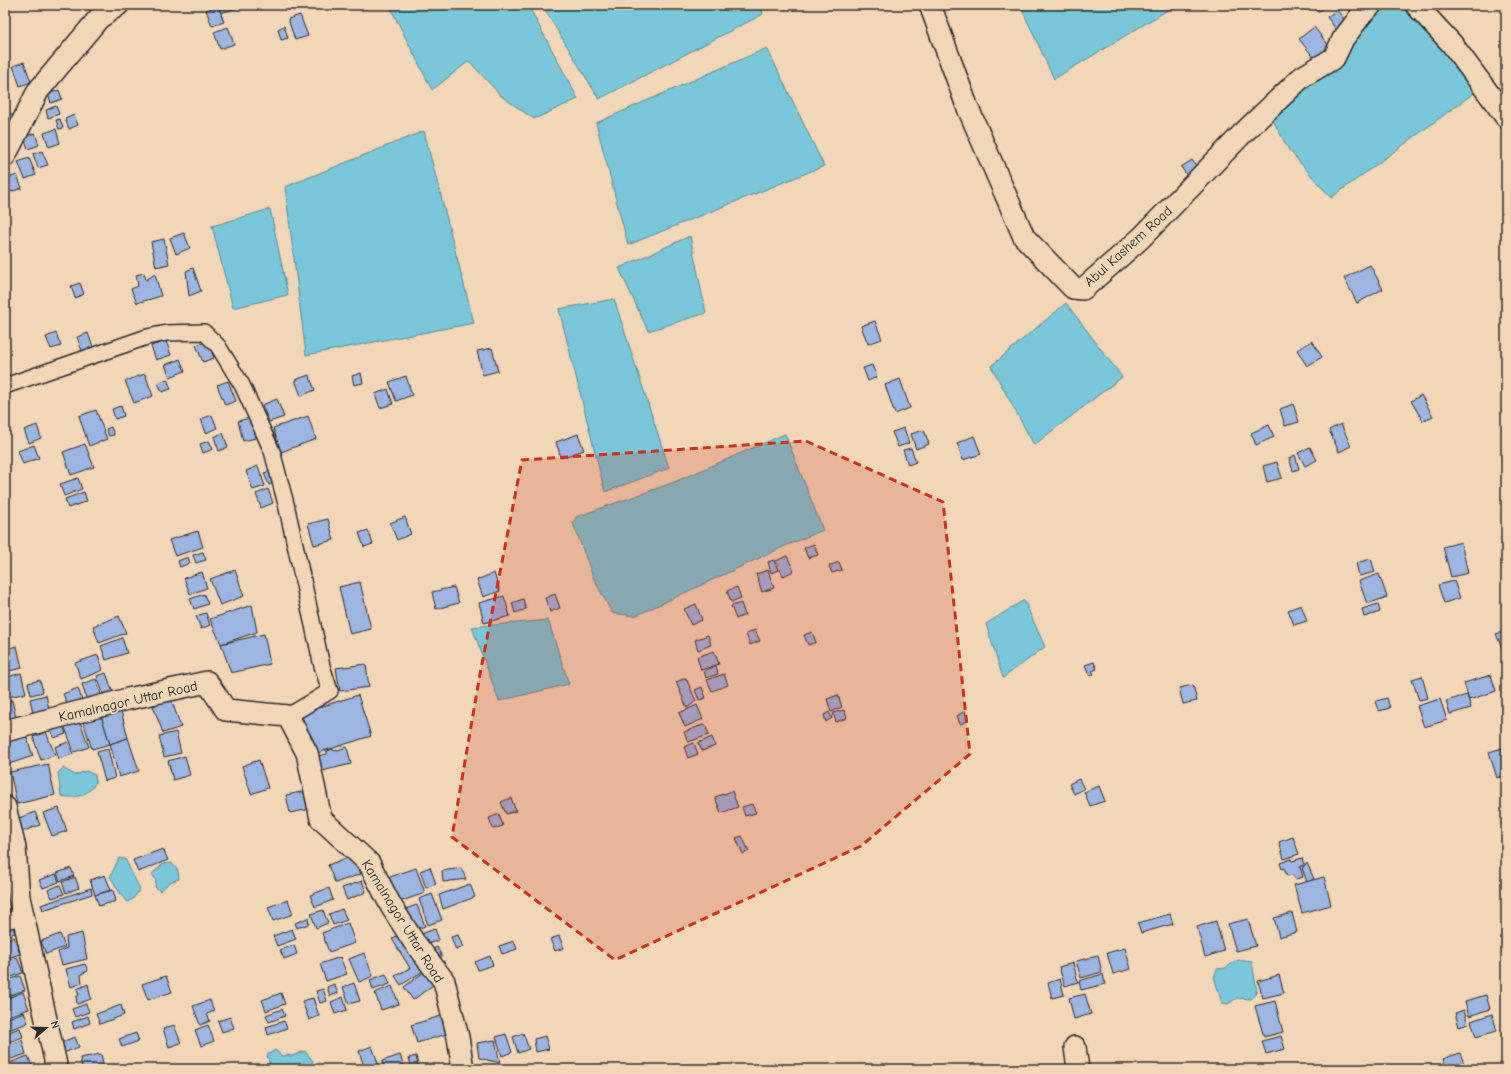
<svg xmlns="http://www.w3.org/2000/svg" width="1511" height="1074" viewBox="0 0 1511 1074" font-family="'Comic Neue',sans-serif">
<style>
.water{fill:#79c7d8;stroke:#5a8993}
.building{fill:#9cb5e1;stroke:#2b2b2b}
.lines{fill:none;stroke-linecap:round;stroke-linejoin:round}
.street-casing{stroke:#2b2b2b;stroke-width:18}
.secondary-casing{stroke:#2b2b2b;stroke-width:24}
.street{stroke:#f1d6b8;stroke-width:15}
.secondary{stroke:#f1d6b8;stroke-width:21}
.marked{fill:#c8321e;fill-opacity:0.2;stroke:#c8321e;stroke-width:3;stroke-dasharray:8 5;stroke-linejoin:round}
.labels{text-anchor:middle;stroke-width:4;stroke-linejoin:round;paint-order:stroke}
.street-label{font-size:14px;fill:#2b2b2b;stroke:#f1d6b8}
</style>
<rect width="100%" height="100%" fill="#f1d6b8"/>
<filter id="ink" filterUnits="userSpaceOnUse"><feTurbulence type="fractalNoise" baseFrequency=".025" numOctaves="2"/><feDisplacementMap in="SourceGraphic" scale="8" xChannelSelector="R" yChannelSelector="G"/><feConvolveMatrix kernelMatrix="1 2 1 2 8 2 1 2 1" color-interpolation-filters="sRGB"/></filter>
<g filter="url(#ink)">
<g class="water">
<path d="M 389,5 L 528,5 L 578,99 L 534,119 L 501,96 L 469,61 L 432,90 Z"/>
<path d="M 542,5 L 760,5 L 763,14 L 599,99 Z"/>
<path d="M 1020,5 L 1176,5 L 1054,79 Z"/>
<path d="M 1382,5 L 1406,5 L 1478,90 L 1331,198 L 1289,150 L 1271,117 Z"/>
<path d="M 767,48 L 824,166 L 628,245 L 596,123 Z"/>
<path d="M 424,131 L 474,323 L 306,355 L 285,187 Z"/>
<path d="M 270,209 L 288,295 L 233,308 L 212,226 Z"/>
<path d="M 690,236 L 706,313 L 648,331 L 619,268 Z"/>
<path d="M 614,299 L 669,468 L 605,492 L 559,309 Z"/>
<path d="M 1066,303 L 1122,377 L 1034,445 L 991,366 Z"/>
<path d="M 785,434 L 823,530 L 783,547 L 635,616 L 612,613 L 593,577 L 573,523 L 576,517 L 672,483 Z"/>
<path d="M 1024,600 L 1045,647 L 1003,678 L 986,624 Z"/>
<path d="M 548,620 L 569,684 L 499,701 L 472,627 Z"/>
<path d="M 63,768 L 75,775 L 86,771 L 95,775 L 96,782 C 88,796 76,799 61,796 L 58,773 Z"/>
<path d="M 119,858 L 125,859 L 140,889 L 133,899 L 127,902 C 119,894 116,885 110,877 Z"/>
<path d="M 172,863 L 178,871 L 179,879 L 170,882 L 160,891 L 155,887 L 156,880 L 152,874 L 163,864 Z"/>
<path d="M 1238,960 L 1252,962 L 1257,992 L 1251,999 L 1237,998 L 1228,1004 L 1222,1003 L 1214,977 L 1217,969 L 1225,968 Z"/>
<path d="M 275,1050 L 282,1056 L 287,1055 L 292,1056 L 305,1051 L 313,1061 L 308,1069 L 268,1069 L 269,1062 L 267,1055 Z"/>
</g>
<g class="building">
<path d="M 218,5 L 244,5 L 244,6 L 221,13 Z"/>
<path d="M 1313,5 L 1329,5 L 1317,12 Z"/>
<path d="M 218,6 L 224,22 L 212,26 L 206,10 Z"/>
<path d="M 1337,10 L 1350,27 L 1340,35 L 1327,17 Z"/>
<path d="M 300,15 L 308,36 L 295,40 L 288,19 Z"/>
<path d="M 284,26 L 288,38 L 281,40 L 278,29 Z"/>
<path d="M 228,27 L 234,44 L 220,49 L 214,32 Z"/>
<path d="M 1314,27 L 1334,52 L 1319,64 L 1299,39 Z"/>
<path d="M 24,62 L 31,82 L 20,86 L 13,66 Z"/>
<path d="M 59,90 L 62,99 L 51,103 L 48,94 Z"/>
<path d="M 56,106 L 59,114 L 48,118 L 46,110 Z"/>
<path d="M 5,110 L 20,120 L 9,135 L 5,132 Z"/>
<path d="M 74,115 L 78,125 L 69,129 L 65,119 Z"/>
<path d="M 60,119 L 63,128 L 59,129 L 56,120 Z"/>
<path d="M 56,129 L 60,143 L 49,147 L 44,133 Z"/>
<path d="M 35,133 L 39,145 L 28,149 L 24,137 Z"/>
<path d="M 42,151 L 48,165 L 38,168 L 33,154 Z"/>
<path d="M 29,158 L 36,175 L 25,179 L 18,162 Z"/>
<path d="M 1192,160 L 1203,175 L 1192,183 L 1181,167 Z"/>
<path d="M 17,175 L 22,188 L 5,194 L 5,179 Z"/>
<path d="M 184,233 L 190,248 L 176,254 L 170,238 Z"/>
<path d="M 164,239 L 169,264 L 156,267 L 151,242 Z"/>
<path d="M 1370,265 L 1383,289 L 1357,303 L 1344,278 Z"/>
<path d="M 193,268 L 201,291 L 189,296 L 186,271 Z"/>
<path d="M 144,273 L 146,280 L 155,274 L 161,296 L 137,303 L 131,289 L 138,286 L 136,275 Z"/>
<path d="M 80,283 L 84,294 L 75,298 L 71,286 Z"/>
<path d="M 875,321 L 882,339 L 868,344 L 861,326 Z"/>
<path d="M 56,333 L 61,346 L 51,349 L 46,337 Z"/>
<path d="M 88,333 L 93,347 L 82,351 L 77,337 Z"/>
<path d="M 166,341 L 171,355 L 156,360 L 151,346 Z"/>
<path d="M 208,341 L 214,358 L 203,362 L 196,345 Z"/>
<path d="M 1312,341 L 1322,357 L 1307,366 L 1297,350 Z"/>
<path d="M 492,348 L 498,371 L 483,375 L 477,351 Z"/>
<path d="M 180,359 L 185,371 L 170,377 L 165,365 Z"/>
<path d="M 872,365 L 877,377 L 868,381 L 863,368 Z"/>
<path d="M 361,373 L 363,383 L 354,385 L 352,376 Z"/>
<path d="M 145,374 L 153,396 L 134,403 L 125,381 Z"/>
<path d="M 309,375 L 315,390 L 301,396 L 295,380 Z"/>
<path d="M 406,376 L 412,395 L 396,401 L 389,382 Z"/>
<path d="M 167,379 L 171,389 L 162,392 L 158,383 Z"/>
<path d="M 900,379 L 910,408 L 895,414 L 885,385 Z"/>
<path d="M 228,381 L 236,401 L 225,405 L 217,385 Z"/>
<path d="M 388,389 L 393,404 L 380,408 L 375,394 Z"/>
<path d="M 1421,395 L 1433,416 L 1423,421 L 1411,401 Z"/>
<path d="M 277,399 L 284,417 L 269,422 L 262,405 Z"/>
<path d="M 5,402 L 9,412 L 5,414 Z"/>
<path d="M 1293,404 L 1299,422 L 1285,426 L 1280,409 Z"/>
<path d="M 121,406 L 124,416 L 115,419 L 112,409 Z"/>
<path d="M 96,410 L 107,439 L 89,446 L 79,416 Z"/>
<path d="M 212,415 L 217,428 L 206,433 L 201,419 Z"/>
<path d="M 308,416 L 316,439 L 281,452 L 273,428 Z"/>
<path d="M 250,418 L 256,438 L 243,441 L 238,421 Z"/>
<path d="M 1341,424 L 1351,446 L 1339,452 L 1329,430 Z"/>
<path d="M 37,425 L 41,438 L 29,443 L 24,430 Z"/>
<path d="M 1269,425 L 1274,437 L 1256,445 L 1251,433 Z"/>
<path d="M 111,427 L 114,435 L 109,436 L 106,429 Z"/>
<path d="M 904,428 L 909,443 L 898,447 L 892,432 Z"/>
<path d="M 924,430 L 929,444 L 916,449 L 911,434 Z"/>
<path d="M 223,433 L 228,447 L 219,451 L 214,437 Z"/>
<path d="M 578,434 L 584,450 L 561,458 L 556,442 Z"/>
<path d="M 974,436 L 981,454 L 963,460 L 957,443 Z"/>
<path d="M 209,441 L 213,449 L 203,453 L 200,444 Z"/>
<path d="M 85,444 L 94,467 L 71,475 L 63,452 Z"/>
<path d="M 34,445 L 39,458 L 23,464 L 18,451 Z"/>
<path d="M 1310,447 L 1317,460 L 1305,466 L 1298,453 Z"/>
<path d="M 911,448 L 916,462 L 908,465 L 903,450 Z"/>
<path d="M 1295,455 L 1299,469 L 1293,471 L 1289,458 Z"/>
<path d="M 1277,462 L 1282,478 L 1267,482 L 1263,466 Z"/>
<path d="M 258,466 L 265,486 L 253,490 L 246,471 Z"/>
<path d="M 274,470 L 278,481 L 269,485 L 264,473 Z"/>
<path d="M 78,478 L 82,489 L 64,496 L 60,484 Z"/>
<path d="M 268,489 L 273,503 L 261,508 L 256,494 Z"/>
<path d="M 84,492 L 87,501 L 68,508 L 65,499 Z"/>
<path d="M 405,517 L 411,534 L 397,540 L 390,523 Z"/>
<path d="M 328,519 L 334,540 L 314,545 L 308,524 Z"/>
<path d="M 368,530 L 373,544 L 364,547 L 359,533 Z"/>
<path d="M 198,531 L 203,547 L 175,556 L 169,540 Z"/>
<path d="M 1461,542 L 1468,573 L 1451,577 L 1443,547 Z"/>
<path d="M 814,544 L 818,555 L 808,558 L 804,548 Z"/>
<path d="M 203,552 L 206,560 L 196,563 L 193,555 Z"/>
<path d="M 787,556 L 794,571 L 783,576 L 776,561 Z"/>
<path d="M 188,557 L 190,563 L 180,567 L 178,561 Z"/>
<path d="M 1371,559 L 1375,572 L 1359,576 L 1356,563 Z"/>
<path d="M 774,560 L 778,570 L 771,573 L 768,562 Z"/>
<path d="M 839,562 L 842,570 L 832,573 L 829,566 Z"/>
<path d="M 235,570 L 244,596 L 220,605 L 210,579 Z"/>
<path d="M 768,570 L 774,588 L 762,592 L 756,574 Z"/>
<path d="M 202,572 L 207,588 L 190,594 L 184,578 Z"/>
<path d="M 494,573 L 500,591 L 483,597 L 477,580 Z"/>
<path d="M 1379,574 L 1387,597 L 1367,604 L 1359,581 Z"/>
<path d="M 1454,581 L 1460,598 L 1444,603 L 1438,585 Z"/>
<path d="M 360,582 L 371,629 L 350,634 L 339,587 Z"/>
<path d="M 454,587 L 459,603 L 436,609 L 432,592 Z"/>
<path d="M 737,587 L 741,598 L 731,602 L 727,591 Z"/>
<path d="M 204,594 L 208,604 L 194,609 L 190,599 Z"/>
<path d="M 555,594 L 560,608 L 550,612 L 545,598 Z"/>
<path d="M 504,596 L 510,616 L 484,623 L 479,603 Z"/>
<path d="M 523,599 L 526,609 L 515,613 L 512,603 Z"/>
<path d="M 741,603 L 745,615 L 736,619 L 731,606 Z"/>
<path d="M 696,604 L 702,620 L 691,625 L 684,609 Z"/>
<path d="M 1378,604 L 1380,612 L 1364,617 L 1362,609 Z"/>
<path d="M 252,605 L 257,632 L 221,644 L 210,619 Z"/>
<path d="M 1301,605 L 1307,621 L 1294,625 L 1288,610 Z"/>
<path d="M 206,613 L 210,625 L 201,629 L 196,616 Z"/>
<path d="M 119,616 L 126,633 L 99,643 L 93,626 Z"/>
<path d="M 755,630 L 760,641 L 750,645 L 746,634 Z"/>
<path d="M 1506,631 L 1506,649 L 1503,650 L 1496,634 Z"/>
<path d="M 812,632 L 816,642 L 808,645 L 804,635 Z"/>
<path d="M 264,634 L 270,664 L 231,673 L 221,644 Z"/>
<path d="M 708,635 L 711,645 L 698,650 L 695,640 Z"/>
<path d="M 122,638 L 127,653 L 106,660 L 101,646 Z"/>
<path d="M 17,646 L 22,668 L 5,672 L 5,649 Z"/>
<path d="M 714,651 L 719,664 L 701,670 L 697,657 Z"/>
<path d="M 98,655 L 103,670 L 81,679 L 75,663 Z"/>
<path d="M 1094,662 L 1097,669 L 1092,671 L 1094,674 L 1090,676 L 1085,665 Z"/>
<path d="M 366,664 L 369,687 L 340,691 L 336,668 Z"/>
<path d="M 716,666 L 718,674 L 706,678 L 704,671 Z"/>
<path d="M 21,673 L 26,693 L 5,698 L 5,678 Z"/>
<path d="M 106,673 L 113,693 L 104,696 L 97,676 Z"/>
<path d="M 724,674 L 728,685 L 712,691 L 707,680 Z"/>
<path d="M 1491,675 L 1496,691 L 1469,700 L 1464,683 Z"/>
<path d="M 1422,676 L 1428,698 L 1419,700 L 1412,679 Z"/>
<path d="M 686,678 L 696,701 L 687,708 L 676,682 Z"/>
<path d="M 96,679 L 102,697 L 87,701 L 82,684 Z"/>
<path d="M 40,680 L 43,692 L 31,695 L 28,683 Z"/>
<path d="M 1193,685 L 1197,701 L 1183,704 L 1179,688 Z"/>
<path d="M 702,687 L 706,698 L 699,700 L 695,690 Z"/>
<path d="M 78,688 L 82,700 L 68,706 L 63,694 Z"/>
<path d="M 46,695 L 50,714 L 34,717 L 30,699 Z"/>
<path d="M 358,695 L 371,736 L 314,754 L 301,713 Z"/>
<path d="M 838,695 L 842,707 L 831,712 L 827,699 Z"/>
<path d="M 1467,695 L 1471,708 L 1450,714 L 1446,701 Z"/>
<path d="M 1387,698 L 1390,708 L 1379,711 L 1376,701 Z"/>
<path d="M 171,699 L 181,727 L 163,733 L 153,706 Z"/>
<path d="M 1440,699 L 1447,720 L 1424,727 L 1417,706 Z"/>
<path d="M 12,700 L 16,718 L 5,721 L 5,701 Z"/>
<path d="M 697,705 L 703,719 L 685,727 L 679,713 Z"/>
<path d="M 120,707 L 128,738 L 110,744 L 100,713 Z"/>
<path d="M 844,710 L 847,718 L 836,722 L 833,713 Z"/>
<path d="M 965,711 L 968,721 L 960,724 L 957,716 Z"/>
<path d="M 829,712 L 832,718 L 826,722 L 824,715 Z"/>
<path d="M 100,713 L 110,744 L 92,749 L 82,718 Z"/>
<path d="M 79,719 L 89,747 L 74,752 L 64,725 Z"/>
<path d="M 62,723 L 66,734 L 54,738 L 50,727 Z"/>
<path d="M 705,724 L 709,735 L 688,742 L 684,732 Z"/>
<path d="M 25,732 L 33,756 L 9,764 L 5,753 L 5,739 Z"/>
<path d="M 46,732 L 55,755 L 41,760 L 33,737 Z"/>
<path d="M 176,732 L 181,753 L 164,757 L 159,736 Z"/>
<path d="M 712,737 L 715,746 L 702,751 L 698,743 Z"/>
<path d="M 128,738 L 139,771 L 119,777 L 110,744 Z"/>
<path d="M 68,742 L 73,754 L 59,759 L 55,747 Z"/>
<path d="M 694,743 L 698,754 L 688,758 L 684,747 Z"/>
<path d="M 347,747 L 351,764 L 318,772 L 317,756 L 327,754 L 327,751 L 333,749 L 334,751 Z"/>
<path d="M 1506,747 L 1506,775 L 1497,778 L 1489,752 Z"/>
<path d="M 108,749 L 115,778 L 105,781 L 97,752 Z"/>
<path d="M 185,756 L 190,775 L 173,780 L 168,761 Z"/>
<path d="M 259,760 L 268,788 L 251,794 L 242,766 Z"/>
<path d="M 48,764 L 55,795 L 17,804 L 10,772 Z"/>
<path d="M 1079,779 L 1084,789 L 1074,794 L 1069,784 Z"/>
<path d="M 1099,786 L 1105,801 L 1090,806 L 1084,792 Z"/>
<path d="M 306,791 L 310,809 L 290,813 L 286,795 Z"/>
<path d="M 732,791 L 738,807 L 721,813 L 715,797 Z"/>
<path d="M 511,798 L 516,811 L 506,814 L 501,802 Z"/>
<path d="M 752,804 L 756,813 L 745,816 L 742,807 Z"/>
<path d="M 59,808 L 67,831 L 52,836 L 43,813 Z"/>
<path d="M 35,812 L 40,825 L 21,832 L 16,819 Z"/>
<path d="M 499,814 L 503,826 L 493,829 L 489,818 Z"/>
<path d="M 742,836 L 749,851 L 743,854 L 736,838 Z"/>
<path d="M 1293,837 L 1299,854 L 1284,859 L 1279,842 Z"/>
<path d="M 163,849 L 168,860 L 138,872 L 133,860 Z"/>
<path d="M 354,855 L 361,874 L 335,883 L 328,865 Z"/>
<path d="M 1302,858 L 1304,865 L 1300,867 L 1303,877 L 1295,879 L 1293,875 L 1287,876 L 1284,868 L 1282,869 L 1280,863 L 1291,859 L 1292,861 Z"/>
<path d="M 1307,863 L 1314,879 L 1307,882 L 1302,868 Z"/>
<path d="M 430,867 L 436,884 L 426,888 L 420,871 Z"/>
<path d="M 71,868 L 74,876 L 60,881 L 57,873 Z"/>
<path d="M 416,868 L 425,893 L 396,903 L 387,878 Z"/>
<path d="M 461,868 L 466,879 L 443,882 L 442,871 Z"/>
<path d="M 56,874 L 59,882 L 43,888 L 39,880 Z"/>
<path d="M 105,875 L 111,890 L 95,895 L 90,880 Z"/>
<path d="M 75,877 L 79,888 L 66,893 L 62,882 Z"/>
<path d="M 1324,877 L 1331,905 L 1302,913 L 1294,885 Z"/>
<path d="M 362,881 L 366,892 L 347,900 L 342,888 Z"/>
<path d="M 470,884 L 475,897 L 443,909 L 439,895 Z"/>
<path d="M 60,885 L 64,894 L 52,898 L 48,890 Z"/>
<path d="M 91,888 L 92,894 L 43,910 L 41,905 Z"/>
<path d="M 329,888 L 333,900 L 315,907 L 310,895 Z"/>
<path d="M 113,890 L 116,901 L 99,906 L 95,895 Z"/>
<path d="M 432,894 L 442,920 L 428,925 L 419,899 Z"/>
<path d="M 288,900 L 293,914 L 273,921 L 268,907 Z"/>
<path d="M 417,905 L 425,926 L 410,932 L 402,910 Z"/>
<path d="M 342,909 L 347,920 L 333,925 L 329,914 Z"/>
<path d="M 323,910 L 328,923 L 316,928 L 311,914 Z"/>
<path d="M 1292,913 L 1297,932 L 1279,937 L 1274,918 Z"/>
<path d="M 1170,914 L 1173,924 L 1141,933 L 1138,923 Z"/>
<path d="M 308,918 L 309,924 L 297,928 L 295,923 Z"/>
<path d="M 1248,919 L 1256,946 L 1236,951 L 1228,924 Z"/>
<path d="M 1216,921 L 1224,951 L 1205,957 L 1197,927 Z"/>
<path d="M 11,922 L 15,933 L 5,936 L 5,924 Z"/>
<path d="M 348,923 L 355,943 L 329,952 L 322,933 Z"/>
<path d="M 292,929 L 296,939 L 277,946 L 273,936 Z"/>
<path d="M 435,929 L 439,940 L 422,946 L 418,935 Z"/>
<path d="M 402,932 L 425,970 L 401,985 L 395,976 L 410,968 L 392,939 Z"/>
<path d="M 82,933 L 87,959 L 62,965 L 58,952 L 67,948 L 66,937 Z"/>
<path d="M 60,934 L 65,947 L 46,954 L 41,941 Z"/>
<path d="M 458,935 L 463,947 L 456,950 L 451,937 Z"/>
<path d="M 559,936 L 564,948 L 555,951 L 550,939 Z"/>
<path d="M 14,937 L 20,954 L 5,959 L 5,940 Z"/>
<path d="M 514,941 L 517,949 L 502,954 L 499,946 Z"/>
<path d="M 294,945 L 297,954 L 284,959 L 280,950 Z"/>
<path d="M 437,947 L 442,957 L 433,961 L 429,951 Z"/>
<path d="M 1125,948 L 1131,969 L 1113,974 L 1107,953 Z"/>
<path d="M 364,953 L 373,976 L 359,982 L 349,959 Z"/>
<path d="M 490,956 L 493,965 L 478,970 L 475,962 Z"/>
<path d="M 1098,956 L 1102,972 L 1081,978 L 1076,961 Z"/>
<path d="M 17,957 L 23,973 L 5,979 L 5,961 Z"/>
<path d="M 340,957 L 347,974 L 326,981 L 320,964 Z"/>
<path d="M 1073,963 L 1078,982 L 1065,986 L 1059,967 Z"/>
<path d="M 85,964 L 88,971 L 81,974 L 82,983 L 71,987 L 66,969 Z"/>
<path d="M 424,972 L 433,985 L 413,1000 L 404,987 Z"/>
<path d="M 386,974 L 390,984 L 373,990 L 370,980 Z"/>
<path d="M 1103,974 L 1105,984 L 1081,990 L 1079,981 Z"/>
<path d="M 1279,975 L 1284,993 L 1263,998 L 1258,981 Z"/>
<path d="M 20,976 L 25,990 L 5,997 L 5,981 Z"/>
<path d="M 166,976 L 172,992 L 148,1000 L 142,984 Z"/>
<path d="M 1060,979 L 1064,995 L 1052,998 L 1048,983 Z"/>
<path d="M 354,983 L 360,1001 L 349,1004 L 343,987 Z"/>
<path d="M 88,984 L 91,999 L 77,1004 L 76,997 L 79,995 L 77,989 Z"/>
<path d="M 334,984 L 338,993 L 330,996 L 327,987 Z"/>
<path d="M 392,986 L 399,1004 L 381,1010 L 375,993 Z"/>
<path d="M 323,989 L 327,1001 L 320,1003 L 316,991 Z"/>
<path d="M 23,992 L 29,1009 L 5,1017 L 5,999 Z"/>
<path d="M 281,993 L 285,1004 L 266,1011 L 262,1000 Z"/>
<path d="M 1085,994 L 1091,1014 L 1074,1019 L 1069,998 Z"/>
<path d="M 1486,995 L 1490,1009 L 1469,1016 L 1465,1001 Z"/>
<path d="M 343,997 L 347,1010 L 335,1014 L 331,1002 Z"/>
<path d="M 313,998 L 319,1016 L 309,1020 L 302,1001 Z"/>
<path d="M 210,1000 L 214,1011 L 207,1014 L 210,1021 L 200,1025 L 193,1006 Z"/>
<path d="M 1275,1001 L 1283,1032 L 1264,1037 L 1255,1006 Z"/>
<path d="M 86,1004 L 89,1012 L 75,1017 L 72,1009 Z"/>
<path d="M 121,1005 L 124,1015 L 100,1024 L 96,1014 Z"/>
<path d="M 282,1009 L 285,1016 L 269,1022 L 266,1015 Z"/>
<path d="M 1464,1010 L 1468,1024 L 1459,1027 L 1455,1013 Z"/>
<path d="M 24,1012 L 28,1023 L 5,1031 L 5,1019 Z"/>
<path d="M 1492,1014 L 1497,1031 L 1476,1037 L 1471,1021 Z"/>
<path d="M 444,1015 L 450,1033 L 417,1043 L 411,1025 Z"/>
<path d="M 88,1016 L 90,1023 L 74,1029 L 72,1022 Z"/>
<path d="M 230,1017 L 234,1028 L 222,1032 L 218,1021 Z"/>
<path d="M 284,1021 L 287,1028 L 268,1035 L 266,1027 Z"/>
<path d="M 174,1025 L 181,1043 L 169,1047 L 163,1029 Z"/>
<path d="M 208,1025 L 214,1041 L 201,1046 L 195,1030 Z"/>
<path d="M 20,1028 L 23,1037 L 6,1043 L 5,1033 Z"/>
<path d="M 136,1033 L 139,1041 L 122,1047 L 119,1039 Z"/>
<path d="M 523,1033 L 529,1049 L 518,1053 L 513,1037 Z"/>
<path d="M 506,1034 L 512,1052 L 502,1056 L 496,1037 Z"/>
<path d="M 545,1036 L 549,1049 L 536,1052 L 534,1039 Z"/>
<path d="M 1281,1036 L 1285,1049 L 1266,1054 L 1262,1041 Z"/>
<path d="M 75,1037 L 79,1047 L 63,1053 L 59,1043 Z"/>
<path d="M 22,1040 L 26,1054 L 5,1061 L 5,1046 Z"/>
<path d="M 495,1040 L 500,1063 L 479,1058 L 477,1043 Z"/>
<path d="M 372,1046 L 380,1069 L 365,1069 L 359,1051 Z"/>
<path d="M 1460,1053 L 1466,1069 L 1446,1069 L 1443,1059 Z"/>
<path d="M 101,1054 L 104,1067 L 82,1069 L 80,1058 Z"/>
<path d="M 400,1055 L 405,1069 L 385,1069 L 382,1061 Z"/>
<path d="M 28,1056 L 33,1068 L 11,1069 L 9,1063 Z"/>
<path d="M 416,1056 L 419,1069 L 412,1069 L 409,1058 Z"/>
<path d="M 861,1066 L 862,1069 L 850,1069 Z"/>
</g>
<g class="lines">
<defs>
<g id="street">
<path d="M 5,386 L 147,337 L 167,333 L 204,332 L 218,346 L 242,385 L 272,451 L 286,504 L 322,666 L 330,691 L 288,716"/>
<path d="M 5,921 L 23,917"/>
</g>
<g id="secondary">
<path d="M 930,5 L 967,106 L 1024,237 L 1073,288 L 1083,289 L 1141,238 L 1242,134 L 1302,77 L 1334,58 L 1343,39 L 1362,14 L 1371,5"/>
<path d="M 1416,5 L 1452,44 L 1506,117"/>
<path d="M 5,156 L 38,91 L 99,18 L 118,5"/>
<path d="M 5,731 L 128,699 L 207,682 L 226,710 L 288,716 L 307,753 L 321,819 L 369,863 L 391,906 L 414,942 L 444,981 L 458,1037 L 463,1069"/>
<path d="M 5,807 L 15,848 L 19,897 L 57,1069"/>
<path d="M 1075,1047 L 1078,1069"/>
</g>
</defs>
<use href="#street" class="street-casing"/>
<use href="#secondary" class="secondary-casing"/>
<use href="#street" class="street"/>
<use href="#secondary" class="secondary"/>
</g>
</g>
<path class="marked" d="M 806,441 L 943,502 L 970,754 L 861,846 L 615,960 L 452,837 L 480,674 L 522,460 Z"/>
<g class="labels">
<g class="street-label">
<text transform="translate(1128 246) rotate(-42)" y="5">Abul Kashem Road</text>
<text transform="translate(128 701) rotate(-13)" y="5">Kamalnagor Uttar Road</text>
<text transform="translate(403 921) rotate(58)" y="5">Kamalnagor Uttar Road</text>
</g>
</g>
<rect width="1511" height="1074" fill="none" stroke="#f1d6b8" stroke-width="20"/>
<rect x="10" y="10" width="1491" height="1054" fill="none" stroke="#2b2b2b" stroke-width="1.5" filter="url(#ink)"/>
<g transform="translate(46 1028) rotate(70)" stroke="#f1d6b8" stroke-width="3" paint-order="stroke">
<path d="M0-3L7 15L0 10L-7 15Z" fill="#2b2b2b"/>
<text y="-6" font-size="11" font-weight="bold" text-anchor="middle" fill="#2b2b2b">N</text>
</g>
</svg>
